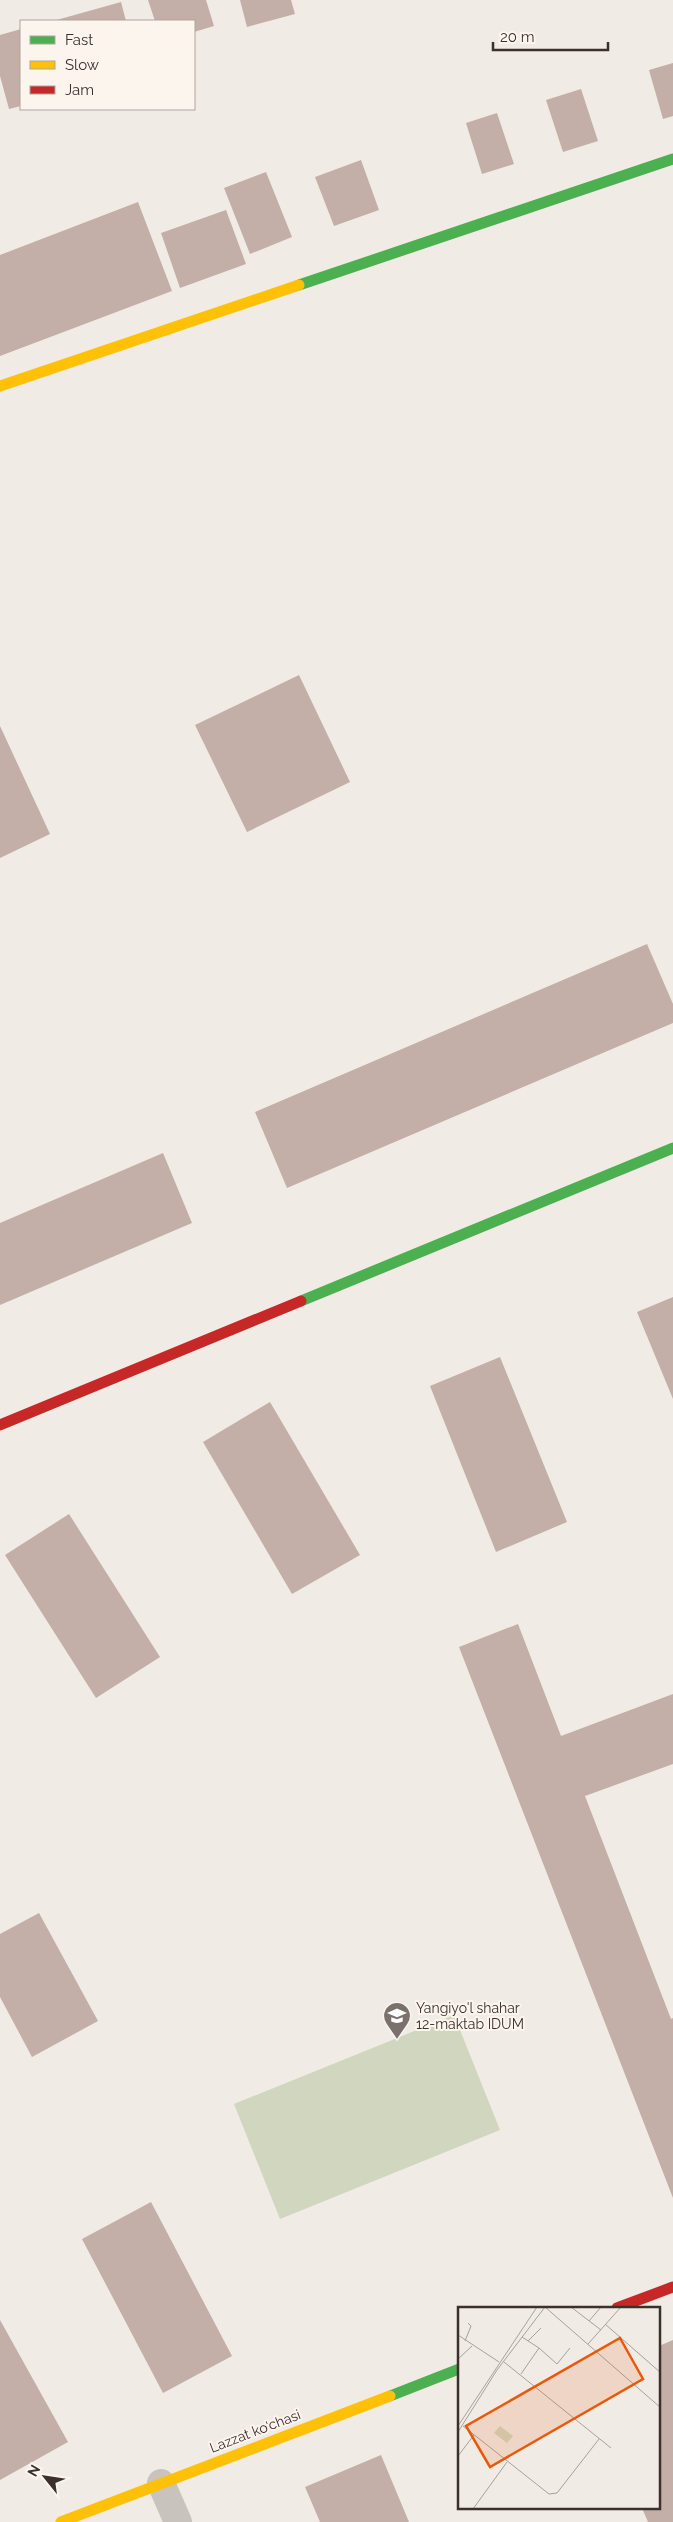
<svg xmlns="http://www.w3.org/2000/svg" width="673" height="2522" viewBox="0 0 673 2522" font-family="Raleway,sans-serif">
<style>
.green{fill:#d1d6bf}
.building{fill:#c3afa7}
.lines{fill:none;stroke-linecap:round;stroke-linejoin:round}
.street{stroke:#c9c3be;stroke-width:28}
.fast{stroke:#4caf50;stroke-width:11}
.slow{stroke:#ffc107;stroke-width:11}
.jam{stroke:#c62828;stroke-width:11}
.labels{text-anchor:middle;stroke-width:4;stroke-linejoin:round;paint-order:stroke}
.poi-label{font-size:14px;fill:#3b302b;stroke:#fbf5ee;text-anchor:start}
.street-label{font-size:14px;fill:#3b302b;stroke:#fbf5ee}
.inset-road{fill:none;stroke:#a8a09b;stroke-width:1}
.view{fill:#e8590c;fill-opacity:0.15;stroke:#e8590c;stroke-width:2.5}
.inset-edge{fill:none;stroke:#3b302b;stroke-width:2.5}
</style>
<rect width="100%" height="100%" fill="#f0ebe5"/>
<path class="green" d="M 454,2015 L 500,2130 L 280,2219 L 234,2104 Z"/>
<g class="building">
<path d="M 148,0 L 206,0 L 214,26 L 194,32 L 194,21 L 155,21 Z"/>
<path d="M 240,0 L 291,0 L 295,14 L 247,27 Z"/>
<path d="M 121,2 L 126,21 L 53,21 Z"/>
<path d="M 21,29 L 21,106 L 9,109 L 0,76 L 0,35 Z"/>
<path d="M 673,63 L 673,116 L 663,119 L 649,70 Z"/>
<path d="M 581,89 L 598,141 L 563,152 L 546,100 Z"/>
<path d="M 497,113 L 514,164 L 482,174 L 466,123 Z"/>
<path d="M 361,160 L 379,210 L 334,226 L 315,177 Z"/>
<path d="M 266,172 L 292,237 L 250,254 L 224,188 Z"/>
<path d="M 138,202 L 172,291 L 0,356 L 0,255 Z"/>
<path d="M 226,210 L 246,264 L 180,288 L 161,233 Z"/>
<path d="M 299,675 L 350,782 L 247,832 L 195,725 Z"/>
<path d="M 0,726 L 50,834 L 0,858 Z"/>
<path d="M 647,944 L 673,1004 L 673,1023 L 287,1188 L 255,1112 Z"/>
<path d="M 163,1153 L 192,1223 L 0,1305 L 0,1223 Z"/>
<path d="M 673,1297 L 673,1399 L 637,1312 Z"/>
<path d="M 500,1357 L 567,1522 L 496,1552 L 430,1386 Z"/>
<path d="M 270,1402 L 360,1555 L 292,1594 L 203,1442 Z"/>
<path d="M 69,1514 L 160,1657 L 96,1698 L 5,1555 Z"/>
<path d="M 518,1624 L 561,1736 L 673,1694 L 673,1764 L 585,1796 L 671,2019 L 673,2018 L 673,2198 L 459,1647 Z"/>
<path d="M 39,1913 L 98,2021 L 32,2057 L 0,1997 L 0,1934 Z"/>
<path d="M 151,2202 L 232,2356 L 163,2393 L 82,2239 Z"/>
<path d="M 0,2320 L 68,2442 L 0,2480 Z"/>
<path d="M 673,2340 L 673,2522 L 648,2522 L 642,2508 L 659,2508 L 659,2346 Z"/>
<path d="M 381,2455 L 409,2522 L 320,2522 L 305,2487 Z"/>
</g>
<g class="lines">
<path class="street" d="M 161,2483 L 178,2522"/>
<g class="fast">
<path d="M 299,285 L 673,159"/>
<path d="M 301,1301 L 673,1148"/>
<path d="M 390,2396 L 459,2369"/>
</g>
<g class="slow">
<path d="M 0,386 L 299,285"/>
<path d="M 61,2522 L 390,2396"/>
</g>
<g class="jam">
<path d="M 0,1425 L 301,1301"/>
<path d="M 617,2308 L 673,2287"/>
</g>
</g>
<defs>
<symbol id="school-pin" viewBox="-11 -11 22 30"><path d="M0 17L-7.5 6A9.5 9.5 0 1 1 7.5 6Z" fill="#7a716c" stroke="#fbf5ee"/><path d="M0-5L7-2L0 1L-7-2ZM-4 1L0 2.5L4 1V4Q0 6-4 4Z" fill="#fff"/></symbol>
</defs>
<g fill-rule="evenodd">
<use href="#school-pin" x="381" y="2000" width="32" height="43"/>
</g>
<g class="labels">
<g class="poi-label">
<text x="416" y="2013">Yangiyo'l shahar<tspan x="416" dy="16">12-maktab IDUM</tspan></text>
</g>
<g class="street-label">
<text transform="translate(255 2431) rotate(-21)" y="5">Lazzat ko'chasi</text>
</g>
</g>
<g transform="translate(458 2307)">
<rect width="202" height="202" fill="#f0ebe5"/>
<path d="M 42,119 L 55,129 L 49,136 L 36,126 Z" fill="#d1d6bf"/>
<path class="inset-road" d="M 87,0 L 203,101M 113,0 L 143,23M 131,14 L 143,0M 147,17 L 203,66M 0,28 L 41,55M 7,34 L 13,19 L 10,16M 70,34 L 83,21M 130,37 L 163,0M 81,41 L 99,57 L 112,41M 0,52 L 14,39M 46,55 L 153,141M 63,67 L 81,41 L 64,30M 0,119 L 79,0M 5,119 L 91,187 L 99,186 L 141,132M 0,125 L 39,63 L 87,0M 0,149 L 16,128M 15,202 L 49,155"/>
<path class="view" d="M 162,31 L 185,72 L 32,160 L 8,119 Z"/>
<rect width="202" height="202" class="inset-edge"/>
</g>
<rect x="20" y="20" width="175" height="90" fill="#fbf5ee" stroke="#aea6a0"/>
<rect x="30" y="36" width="25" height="8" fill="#4caf50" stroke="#aea6a0"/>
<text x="65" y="45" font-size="15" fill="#3b302b">Fast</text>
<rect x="30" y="61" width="25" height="8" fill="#ffc107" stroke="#aea6a0"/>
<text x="65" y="70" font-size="15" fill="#3b302b">Slow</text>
<rect x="30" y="86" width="25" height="8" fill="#c62828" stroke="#aea6a0"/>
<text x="65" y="95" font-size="15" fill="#3b302b">Jam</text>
<g transform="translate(45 2477) rotate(300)" stroke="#fbf5ee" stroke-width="4" paint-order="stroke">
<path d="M0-4L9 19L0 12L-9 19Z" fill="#3b302b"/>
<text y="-8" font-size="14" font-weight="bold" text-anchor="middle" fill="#3b302b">N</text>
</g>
<path d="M493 42v8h115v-8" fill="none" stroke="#3b302b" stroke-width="2.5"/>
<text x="500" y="42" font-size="15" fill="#3b302b" stroke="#fbf5ee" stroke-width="4" paint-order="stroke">20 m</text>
</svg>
